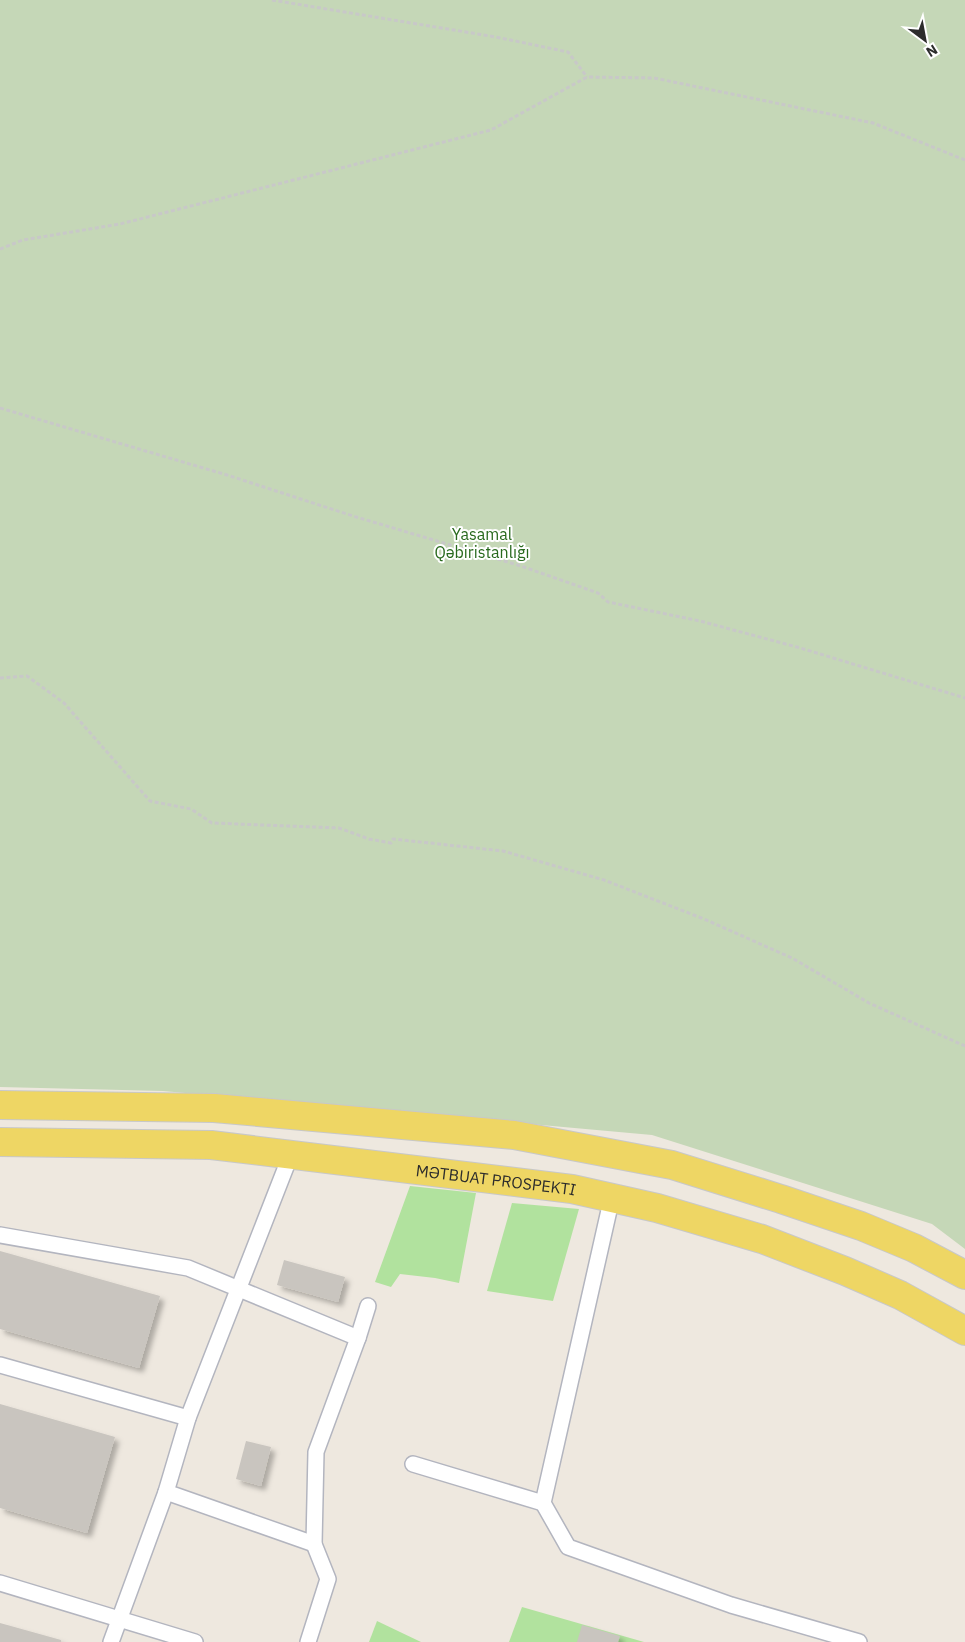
<svg xmlns="http://www.w3.org/2000/svg" width="965" height="1642" viewBox="0 0 965 1642" font-family="'IBM Plex Sans',sans-serif">
<style>
.green{fill:#b1e29e}
.cemetery{fill:#c5d7b7}
.building{fill:#c9c5bf;filter:url(#shadow)}
.lines{fill:none;stroke-linecap:round;stroke-linejoin:round}
.service-casing{stroke:#b3b5bf;stroke-width:18}
.primary-casing{stroke:#c8c8c8;stroke-width:30}
.path{stroke:#c8c8c8;stroke-width:3;stroke-dasharray:4 2.5;stroke-linecap:butt}
.service{stroke:#fff;stroke-width:15}
.primary{stroke:#eed664;stroke-width:28}
.labels{text-anchor:middle;stroke-width:4;stroke-linejoin:round;paint-order:stroke}
.park-label{font-size:16px;fill:#28691d;stroke:#fff}
.street-label{font-size:16px;fill:#2c2c2c;stroke:#fff}
</style>
<defs>
<filter id="shadow"><feDropShadow dx="4.5" dy="4.5" stdDeviation="2.5" flood-color="#0004"/></filter>
</defs>
<rect width="100%" height="100%" fill="#eee8df"/>
<g class="green">
<path d="M 410,1186 L 476,1193 L 459,1283 L 435,1278 L 400,1274 L 391,1287 L 375,1282 Z"/>
<path d="M 512,1203 L 579,1209 L 553,1301 L 487,1291 Z"/>
<path d="M 522,1607 L 644,1642 L 509,1642 Z"/>
<path d="M 377,1621 L 421,1642 L 369,1642 Z"/>
</g>
<path class="cemetery" d="M 0,0 L 965,0 L 965,1249 L 932,1224 L 652,1135 L 163,1091 L 0,1087 Z"/>
<g class="building">
<path d="M 0,1251 L 160,1296 L 139,1368 L 0,1329 Z"/>
<path d="M 284,1260 L 345,1277 L 338,1302 L 277,1285 Z"/>
<path d="M 0,1404 L 115,1437 L 87,1533 L 0,1508 Z"/>
<path d="M 246,1441 L 271,1447 L 261,1486 L 236,1479 Z"/>
<path d="M 0,1623 L 61,1640 L 61,1642 L 0,1642 Z"/>
<path d="M 582,1625 L 620,1636 L 618,1642 L 577,1642 Z"/>
</g>
<g class="lines">
<defs>
<g id="service">
<path d="M 612,1197 L 543,1503 L 568,1547 L 731,1605 L 859,1642"/>
<path d="M 0,1235 L 188,1268 L 358,1338 L 316,1452 L 314,1544 L 328,1579 L 308,1642"/>
<path d="M 358,1338 L 368,1306"/>
<path d="M 0,1365 L 188,1418"/>
<path d="M 413,1464 L 543,1503"/>
<path d="M 166,1492 L 314,1544"/>
<path d="M 0,1583 L 195,1642"/>
<path d="M 111,1642 L 166,1492 L 188,1418 L 291,1154"/>
</g>
<g id="primary">
<path d="M 0,1105 L 214,1108 L 514,1135 L 672,1165 L 781,1199 L 861,1226 L 914,1248 L 965,1275"/>
<path id="s1" d="M 0,1142 L 211,1145 L 572,1189 L 657,1208 L 762,1239 L 845,1271 L 900,1295 L 965,1331"/>
</g>
</defs>
<use href="#service" class="service-casing"/>
<use href="#primary" class="primary-casing"/>
<g class="path">
<path d="M 272,0 L 496,37 L 568,52 L 587,77"/>
<path d="M 0,249 L 23,240 L 120,224 L 491,130 L 587,77 L 654,78 L 873,123 L 965,160"/>
<path d="M 0,408 L 227,475 L 353,516 L 521,566 L 598,593 L 608,602 L 700,621 L 797,647 L 965,698"/>
<path d="M 0,678 L 27,676 L 64,703 L 150,801 L 191,809 L 212,823 L 339,828 L 369,839 L 391,843 L 393,839 L 503,851 L 604,880 L 704,919 L 792,958 L 869,1003 L 965,1046"/>
</g>
<use href="#service" class="service"/>
<use href="#primary" class="primary"/>
</g>
<g class="labels">
<g class="park-label">
<text x="482" y="540">Yasamal<tspan x="482" dy="18">Qəbiristanlığı</tspan></text>
</g>
<g class="street-label">
<text dy="6" stroke="none"><textPath href="#s1" startOffset="498">MƏTBUAT PROSPEKTI</textPath></text>
</g>
</g>
<g transform="translate(925 40) rotate(148)" stroke="#ffffff" stroke-width="4" paint-order="stroke">
<path d="M0-4L9 19L0 12L-9 19Z" fill="#2c2c2c"/>
<text y="-8" font-size="14" font-weight="bold" text-anchor="middle" fill="#2c2c2c">N</text>
</g>
</svg>
